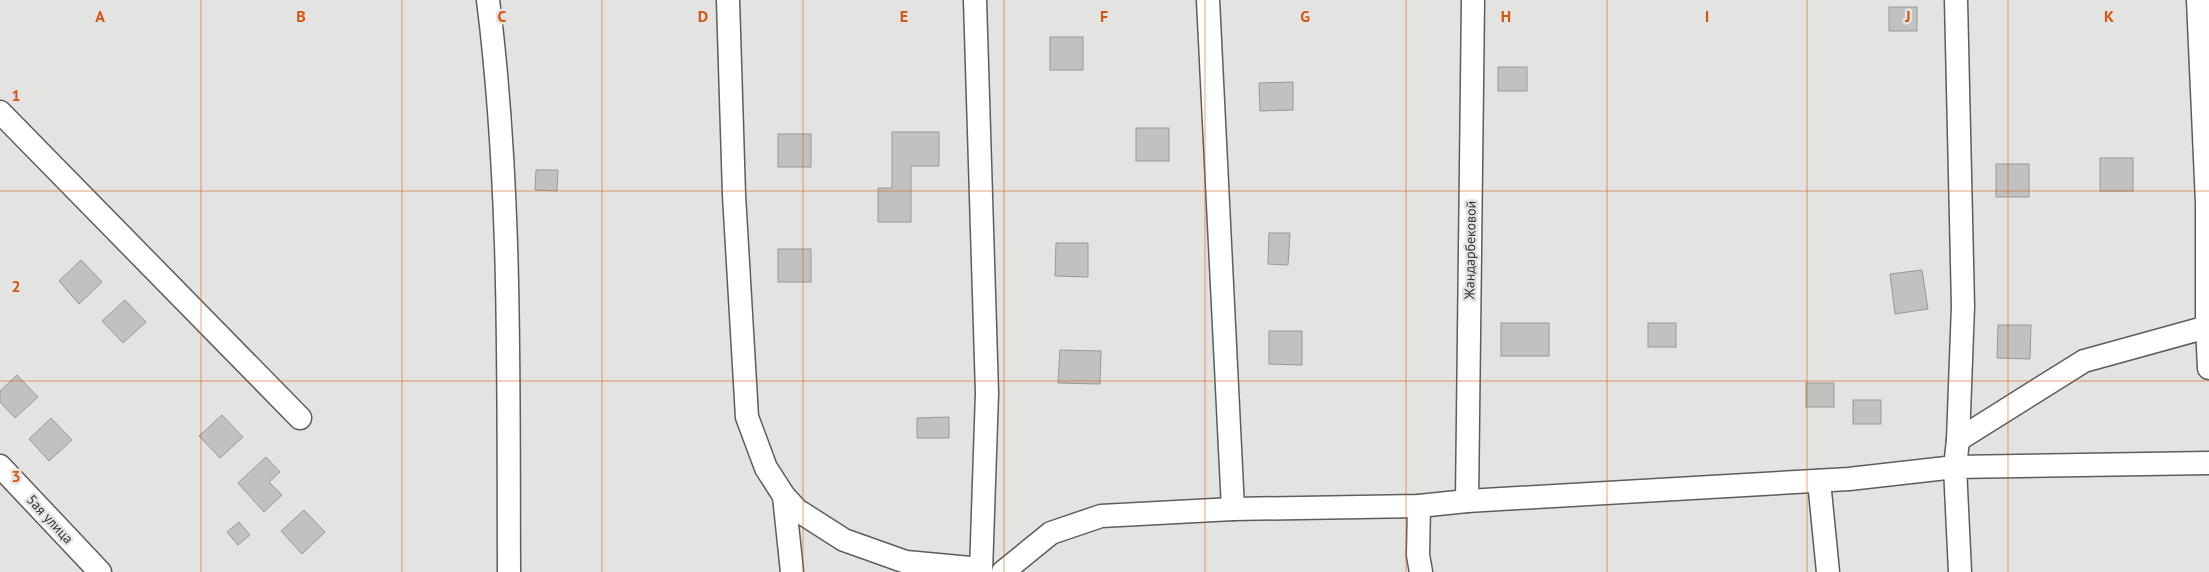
<svg xmlns="http://www.w3.org/2000/svg" width="2209" height="572" viewBox="0 0 2209 572" font-family="'PT Sans',sans-serif">
<style>
.building{fill:#c1c2bf;stroke:#989996}
.lines{fill:none;stroke-linecap:round;stroke-linejoin:round}
.minor-casing{stroke:#5d5e5b;stroke-width:25}
.minor{stroke:#fff;stroke-width:22}
.grid{fill:none;stroke:#d65510;stroke-width:1;stroke-opacity:0.55}
.labels{text-anchor:middle;stroke-width:5;stroke-linejoin:round;paint-order:stroke}
.street-label{font-size:14px;fill:#343533;stroke:#e3e4e1}
.grid-label{font-size:16px;text-anchor:middle;font-weight:bold;fill:#d65510;stroke:#e3e4e1;stroke-width:5;stroke-linejoin:round;paint-order:stroke}
</style>
<rect width="100%" height="100%" fill="#e3e4e1"/>
<g class="building">
<rect x="1889" y="7" width="28" height="24"/>
<rect x="1050" y="37" width="33" height="33"/>
<rect x="1498" y="67" width="29" height="24"/>
<path d="M 1293,82 L 1293,110 L 1260,111 L 1259,83 Z"/>
<rect x="1136" y="128" width="33" height="33"/>
<path d="M 892,132 L 939,132 L 939,166 L 911,166 L 911,222 L 878,222 L 878,188 L 892,188 Z"/>
<rect x="778" y="134" width="33" height="33"/>
<rect x="2100" y="158" width="33" height="33"/>
<rect x="1996" y="164" width="33" height="33"/>
<path d="M 536,170 L 558,170 L 557,191 L 535,190 Z"/>
<path d="M 1269,233 L 1290,233 L 1288,265 L 1268,264 Z"/>
<path d="M 1056,243 L 1088,243 L 1088,277 L 1055,276 Z"/>
<rect x="778" y="249" width="33" height="33"/>
<path d="M 81,260 L 102,282 L 79,304 L 59,281 Z"/>
<path d="M 1922,270 L 1928,309 L 1895,314 L 1890,274 Z"/>
<path d="M 125,300 L 146,322 L 123,343 L 102,321 Z"/>
<rect x="1501" y="323" width="48" height="33"/>
<rect x="1648" y="323" width="28" height="24"/>
<path d="M 1998,325 L 2031,325 L 2030,359 L 1997,358 Z"/>
<path d="M 1269,331 L 1302,331 L 1302,365 L 1269,364 Z"/>
<path d="M 1060,350 L 1101,351 L 1100,384 L 1058,383 Z"/>
<path d="M 17,375 L 38,397 L 15,418 L 0,402 L 0,391 Z"/>
<rect x="1806" y="383" width="28" height="24"/>
<rect x="1853" y="400" width="28" height="24"/>
<path d="M 222,415 L 243,437 L 220,458 L 199,436 Z"/>
<path d="M 949,417 L 949,438 L 917,438 L 917,418 Z"/>
<path d="M 51,418 L 72,440 L 49,461 L 29,439 Z"/>
<path d="M 266,457 L 280,472 L 269,482 L 282,495 L 264,512 L 238,483 Z"/>
<path d="M 304,510 L 325,532 L 302,554 L 281,531 Z"/>
<path d="M 239,522 L 250,535 L 238,545 L 227,532 Z"/>
</g>
<g class="lines">
<defs>
<g id="minor">
<path d="M 488,0 C 512,190 508,381 509,572"/>
<path d="M 728,0 L 734,195 L 747,417 L 766,468 L 784,496 L 797,510 L 844,540 L 906,562 L 981,569"/>
<path d="M 975,0 L 987,393 L 981,572"/>
<path d="M 1208,0 L 1233,509"/>
<path d="M 0,112 L 300,418"/>
<path d="M 2209,324 L 2207,327 L 2209,368"/>
<path d="M 1958,440 L 2084,361 L 2207,327 L 2207,203 L 2198,0"/>
<path d="M 0,466 L 100,572"/>
<path d="M 1819,481 L 1828,572"/>
<path d="M 784,496 L 792,572"/>
<path d="M 1467,501 L 1473,0"/>
<path d="M 1419,506 L 1418,555 L 1421,572"/>
<path d="M 1003,572 L 1051,533 L 1101,516 L 1233,509 L 1419,506 L 1467,501 L 1849,479 L 1955,467 L 1958,440 L 1963,306 L 1956,0"/>
<path d="M 1960,572 L 1955,467 L 2209,463"/>
</g>
</defs>
<use href="#minor" class="minor-casing"/>
<use href="#minor" class="minor"/>
</g>
<path class="grid" d="M 201,0 L 201,572M 402,0 L 402,572M 602,0 L 602,572M 803,0 L 803,572M 1004,0 L 1004,572M 1205,0 L 1205,572M 1406,0 L 1406,572M 1607,0 L 1607,572M 1807,0 L 1807,572M 2008,0 L 2008,572M 0,191 L 2209,191M 0,381 L 2209,381"/>
<g class="labels">
<g class="street-label">
<text transform="translate(1470 250) rotate(-89)" y="5">Жандарбековой</text>
<text transform="translate(50 519) rotate(47)" y="5">5ая улица</text>
</g>
</g>
<g class="grid-label">
<text x="100" y="22">A</text>
<text x="301" y="22">B</text>
<text x="502" y="22">C</text>
<text x="703" y="22">D</text>
<text x="904" y="22">E</text>
<text x="1104" y="22">F</text>
<text x="1305" y="22">G</text>
<text x="1506" y="22">H</text>
<text x="1707" y="22">I</text>
<text x="1908" y="22">J</text>
<text x="2109" y="22">K</text>
<text x="16" y="101">1</text>
<text x="16" y="292">2</text>
<text x="16" y="482">3</text>
</g>
</svg>
